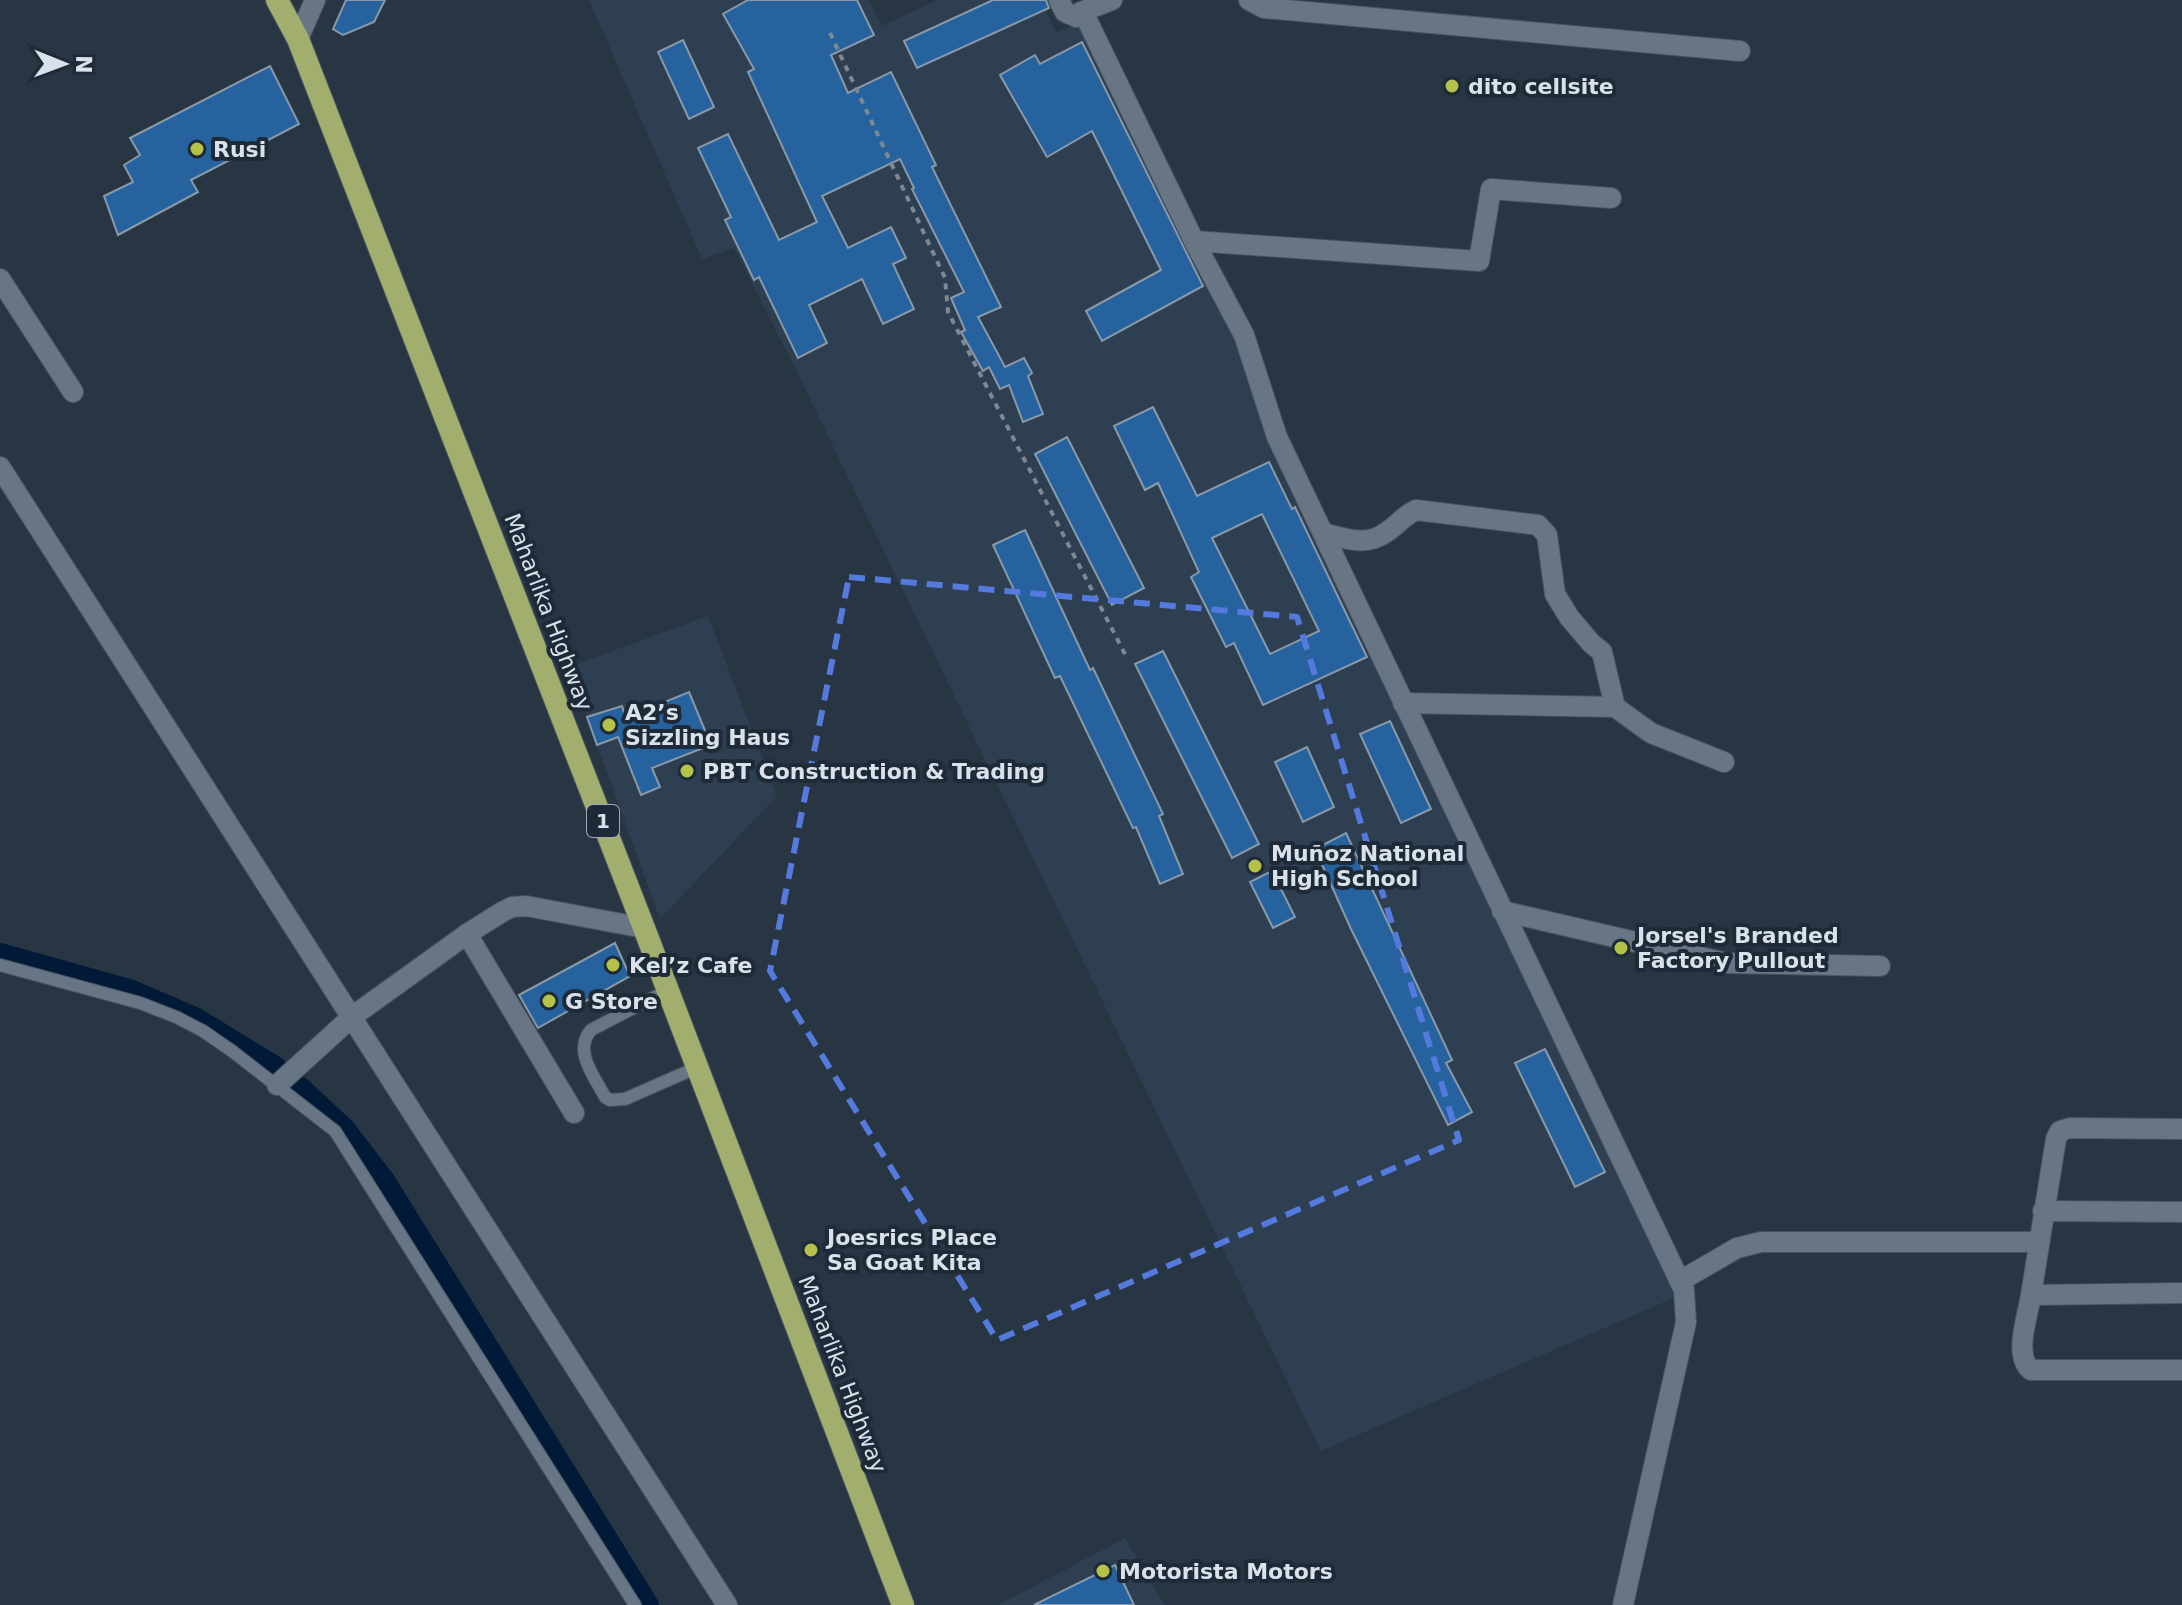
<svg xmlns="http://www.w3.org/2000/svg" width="2182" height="1605" viewBox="0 0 2182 1605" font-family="'DejaVu Sans',sans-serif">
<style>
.built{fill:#2e3f52}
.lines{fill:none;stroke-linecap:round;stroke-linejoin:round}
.canal{stroke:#001a37;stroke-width:20}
.building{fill:#26639e;stroke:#8999a9;stroke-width:2;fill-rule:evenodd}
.service-casing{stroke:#48535f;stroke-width:14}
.minor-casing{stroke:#48535f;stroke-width:22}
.secondary-casing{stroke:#48535f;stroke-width:22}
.trunk-casing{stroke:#48535f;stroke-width:24}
.path{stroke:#7d8893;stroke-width:4;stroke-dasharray:6 6;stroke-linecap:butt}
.service{stroke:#677585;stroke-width:12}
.minor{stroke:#677585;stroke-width:20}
.secondary{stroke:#677585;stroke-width:20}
.trunk{stroke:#a2ae6d;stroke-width:22}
.marked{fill:none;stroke:#557add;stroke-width:6;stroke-dasharray:16 10;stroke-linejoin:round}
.poi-dot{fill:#b4c24a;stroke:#1e2a38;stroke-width:3}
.labels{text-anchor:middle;stroke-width:8;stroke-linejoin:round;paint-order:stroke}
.shield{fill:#1e2a38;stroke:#a1aab5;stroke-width:2}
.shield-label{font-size:20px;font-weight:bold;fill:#d9e1ea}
.poi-label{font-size:22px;font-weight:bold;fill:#d9e1ea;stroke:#1e2a38;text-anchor:start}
.street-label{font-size:22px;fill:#d9e1ea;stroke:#1e2a38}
</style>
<rect width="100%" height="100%" fill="#283542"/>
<g class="built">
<path d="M 589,0 L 869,0 L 882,26 L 937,0 L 1041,0 L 1056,32 L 1080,23 L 1239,338 L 1676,1297 L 1321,1451 L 794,366 L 734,248 L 702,259 Z"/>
<path d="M 708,616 L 777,796 L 660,919 L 597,745 L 631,732 L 622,706 L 587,717 L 566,668 Z"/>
<path d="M 1125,1538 L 1165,1605 L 998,1605 Z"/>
</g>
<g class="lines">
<g class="canal">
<path d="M 0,953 L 132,990 L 197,1018 L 277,1067"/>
<path d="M 301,1087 L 345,1128 L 385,1180 L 649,1605"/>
</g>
</g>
<g class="building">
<path d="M 346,0 L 385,0 L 374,22 L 343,35 L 333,29 Z"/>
<path d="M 748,0 L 857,0 L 874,35 L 831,55 L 848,93 L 891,72 L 936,165 L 932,167 L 1001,307 L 978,317 L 1005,367 L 1024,358 L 1032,373 L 1028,376 L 1043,414 L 1023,422 L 1009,385 L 1000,389 L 989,367 L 983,371 L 961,332 L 965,330 L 951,298 L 964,292 L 912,189 L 914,188 L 900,159 L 822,196 L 848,248 L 891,227 L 906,258 L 893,264 L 914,309 L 883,324 L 862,279 L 809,305 L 827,343 L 798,358 L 759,277 L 754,280 L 725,220 L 731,217 L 698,148 L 728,134 L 779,240 L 817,222 L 748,72 L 754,69 L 723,14 Z"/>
<path d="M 993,0 L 1046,0 L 1049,8 L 917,68 L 904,41 Z"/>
<path d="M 683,40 L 714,107 L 689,119 L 658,52 Z"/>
<path d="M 1082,42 L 1203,286 L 1102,341 L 1086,311 L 1161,270 L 1092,131 L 1047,157 L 1000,75 L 1035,55 L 1040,64 Z"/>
<path d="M 270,66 L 299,124 L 191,180 L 198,192 L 118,235 L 104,196 L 133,182 L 124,165 L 140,155 L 130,138 Z"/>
<path d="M 1153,407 L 1197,496 L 1269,462 L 1292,509 L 1295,507 L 1367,657 L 1263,705 L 1234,643 L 1226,647 L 1191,577 L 1199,572 L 1158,483 L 1145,490 L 1114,426 ZM 1262,514 L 1319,631 L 1270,654 L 1212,538 Z"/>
<path d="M 1067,437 L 1144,588 L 1112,605 L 1035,454 Z"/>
<path d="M 1025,530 L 1090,670 L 1093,668 L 1163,814 L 1159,816 L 1183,874 L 1160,884 L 1136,827 L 1133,828 L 1060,676 L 1055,678 L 993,545 Z"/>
<path d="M 1163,651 L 1259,844 L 1232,858 L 1135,664 Z"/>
<path d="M 689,692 L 711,745 L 652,768 L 660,787 L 641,795 L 618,737 L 597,745 L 587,717 L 622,706 L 626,718 Z"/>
<path d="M 1390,721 L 1431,809 L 1401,823 L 1360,734 Z"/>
<path d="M 1307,747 L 1334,807 L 1303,822 L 1275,762 Z"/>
<path d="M 1346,833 L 1452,1060 L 1446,1063 L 1472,1112 L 1448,1125 L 1351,929 L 1315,849 Z"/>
<path d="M 1272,871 L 1295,917 L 1273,928 L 1250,882 Z"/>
<path d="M 615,943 L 630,976 L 538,1028 L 519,995 Z"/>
<path d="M 1545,1049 L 1605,1172 L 1575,1187 L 1515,1063 Z"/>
<path d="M 1115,1565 L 1134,1605 L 1034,1605 Z"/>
</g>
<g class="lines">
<defs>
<g id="service">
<path d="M 0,965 L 140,1003 L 176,1017 L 203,1031 L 232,1051 L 335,1131 L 635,1605"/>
<path d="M 668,990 L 591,1030 C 573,1051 594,1076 605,1097 L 610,1100 L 625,1099 L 698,1067"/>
</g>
<g id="minor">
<path d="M 1059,0 L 1065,12 L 1076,17 L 1081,12 L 1087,20 L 1194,241 L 1244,335 L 1277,437 L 1684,1290 L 1686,1322 L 1623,1605"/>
<path d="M 1249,0 L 1264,8 L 1740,51"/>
<path d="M 1081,12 L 1112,0"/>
<path d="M 1194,241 L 1479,261 L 1491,189 L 1611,198"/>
<path d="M 0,279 L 73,392"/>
<path d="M 0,467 L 727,1605"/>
<path d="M 1323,533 C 1344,538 1366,547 1385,533 C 1397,526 1403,516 1416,510 L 1538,525 L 1547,535 L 1555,594 L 1569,617 L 1591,643 L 1602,652 L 1615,707"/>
<path d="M 1403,703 L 1615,707 L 1651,733 L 1724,762"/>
<path d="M 1502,911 L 1726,963 L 1880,966"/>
<path d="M 467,934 L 574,1113"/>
<path d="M 277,1085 L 353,1016 L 467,934 L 502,912 L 512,907 L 526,906 L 644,928"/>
<path d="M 2182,1129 L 2070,1128 L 2060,1131 L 2056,1139 L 2031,1295 L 2182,1293"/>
<path d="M 2043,1211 L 2182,1212"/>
<path d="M 1680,1281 L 1737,1248 L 1761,1242 L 2039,1242"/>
<path d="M 2031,1295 C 2028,1316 2013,1355 2031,1370 L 2182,1370"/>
</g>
<path id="secondary" d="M 298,39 L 315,0"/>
<path id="trunk" d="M 277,0 L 298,39 L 644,928 L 903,1605"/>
</defs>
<use href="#service" class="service-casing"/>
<use href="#minor" class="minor-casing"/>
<use href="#secondary" class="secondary-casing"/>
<use href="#trunk" class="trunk-casing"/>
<path class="path" d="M 830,33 L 945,278 L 948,312 L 1126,656"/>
<use href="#service" class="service"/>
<use href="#minor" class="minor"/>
<use href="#secondary" class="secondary"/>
<use href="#trunk" class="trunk"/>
</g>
<path class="marked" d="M 849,577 L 1297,617 L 1459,1140 L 997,1340 L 770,971 Z"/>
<g class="poi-dot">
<circle cx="1452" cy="86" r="8"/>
<circle cx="197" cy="149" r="8"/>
<circle cx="609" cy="725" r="8"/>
<circle cx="687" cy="771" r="8"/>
<circle cx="1255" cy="866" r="8"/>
<circle cx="1621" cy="948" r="8"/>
<circle cx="613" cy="965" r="8"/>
<circle cx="549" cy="1001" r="8"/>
<circle cx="811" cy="1250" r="8"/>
<circle cx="1103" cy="1571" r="8"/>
</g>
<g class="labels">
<rect class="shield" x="587" y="805" width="32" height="32" rx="6"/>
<g class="shield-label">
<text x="603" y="828">1</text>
</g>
<g class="poi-label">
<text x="1468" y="94">dito cellsite</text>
<text x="213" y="157">Rusi</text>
<text x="625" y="720">A2’s<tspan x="625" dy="25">Sizzling Haus</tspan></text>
<text x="703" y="779">PBT Construction &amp; Trading</text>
<text x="1271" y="861">Muñoz National<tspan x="1271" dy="25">High School</tspan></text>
<text x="1637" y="943">Jorsel's Branded<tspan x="1637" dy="25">Factory Pullout</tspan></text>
<text x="629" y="973">Kel’z Cafe</text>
<text x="565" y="1009">G Store</text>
<text x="827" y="1245">Joesrics Place<tspan x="827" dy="25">Sa Goat Kita</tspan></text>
<text x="1119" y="1579">Motorista Motors</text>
</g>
<g class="street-label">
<text transform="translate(549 612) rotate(69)" y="8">Maharlika Highway</text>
<text transform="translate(843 1374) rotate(69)" y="8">Maharlika Highway</text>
</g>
</g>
<g transform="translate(64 64) rotate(91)" stroke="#1e2a38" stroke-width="6" paint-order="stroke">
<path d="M0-6L14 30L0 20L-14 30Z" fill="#d9e1ea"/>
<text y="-12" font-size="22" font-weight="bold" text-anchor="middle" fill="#d9e1ea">N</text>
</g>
</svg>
